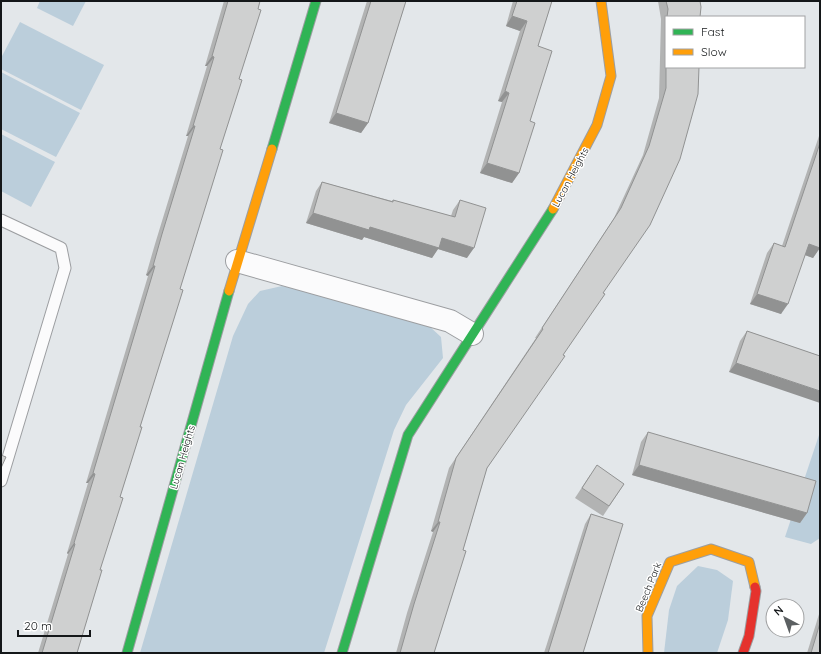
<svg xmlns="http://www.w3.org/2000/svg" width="821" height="654" viewBox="0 0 821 654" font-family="Quicksand,sans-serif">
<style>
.green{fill:#bbcedb}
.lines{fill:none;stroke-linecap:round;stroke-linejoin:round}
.lane-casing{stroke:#9c9ea1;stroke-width:13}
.street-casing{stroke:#9c9ea1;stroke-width:24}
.fast-casing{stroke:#9c9ea1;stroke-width:11}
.slow-casing{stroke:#9c9ea1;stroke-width:11}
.jam-casing{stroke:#9c9ea1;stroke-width:11}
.lane{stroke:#fbfbfc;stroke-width:11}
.street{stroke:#fbfbfc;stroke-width:22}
.fast{stroke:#30b455;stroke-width:9}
.slow{stroke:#ff9f0a;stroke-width:9}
.jam{stroke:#e5322d;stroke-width:9}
.wall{fill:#b2b3b3}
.shaded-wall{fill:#919292}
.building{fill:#cfd0d0;stroke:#919292}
.labels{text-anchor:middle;stroke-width:3;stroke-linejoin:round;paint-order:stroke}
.street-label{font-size:10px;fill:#141719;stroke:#fff}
</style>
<rect width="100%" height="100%" fill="#e3e7ea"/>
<g class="green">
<path d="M 40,1 L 86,1 L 73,26 L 37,8 Z"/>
<path d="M 20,22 L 104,65 L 81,110 L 1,69 L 1,58 Z"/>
<path d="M 1,72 L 80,113 L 56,157 L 1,129 Z"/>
<path d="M 1,134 L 55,162 L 31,207 L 1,191 Z"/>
<path d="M 282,286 L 319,294 L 428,325 L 441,337 L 443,358 L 406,405 L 394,430 L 324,653 L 140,653 L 233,336 L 248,304 L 260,291 Z"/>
<path d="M 820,432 L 820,538 L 811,544 L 785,537 Z"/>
<path d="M 698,566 L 717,570 L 733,581 L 728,620 L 717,653 L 664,653 L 669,610 L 677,586 Z"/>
</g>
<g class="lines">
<defs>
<path id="lane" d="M 1,220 L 61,248 L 65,268 L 1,481"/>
<path id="street" d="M 237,261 L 450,321 L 472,334"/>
<g id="fast">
<path d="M 272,149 L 316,1"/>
<path d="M 127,653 L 229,291"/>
<path d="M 342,653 L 408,435 L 553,209"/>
</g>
<g id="slow">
<path d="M 553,209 L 597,125 L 611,76 L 601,1"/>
<path d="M 229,291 L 272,149"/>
<path d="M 648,653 L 647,616 L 670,562 L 711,549 L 749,562 L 755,587"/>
</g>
<path id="jam" d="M 743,653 L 749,636 L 756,591 L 755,587"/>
</defs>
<use href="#lane" class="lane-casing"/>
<use href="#street" class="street-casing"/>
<use href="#fast" class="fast-casing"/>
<use href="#slow" class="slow-casing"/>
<use href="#jam" class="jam-casing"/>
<use href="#lane" class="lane"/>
<use href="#street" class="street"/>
<use href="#fast" class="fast"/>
<use href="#slow" class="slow"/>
<use href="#jam" class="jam"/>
</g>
<g class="wall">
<path d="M 224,1 L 260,1 L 220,149 L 120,497 L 77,653 L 38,653 L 68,554 L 67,553 L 88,483 L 86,483 L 148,276 L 146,275 L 155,244 L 188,136 L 186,136 L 207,66 L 205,66 Z"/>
<path d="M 367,1 L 406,1 L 368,123 L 361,133 L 329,123 Z"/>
<path d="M 513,1 L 552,1 L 538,46 L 530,121 L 519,173 L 512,183 L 480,173 L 502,102 L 498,101 L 520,31 L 506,26 Z"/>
<path d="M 658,1 L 700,1 L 700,17 L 666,17 L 666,67 L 699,67 L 603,293 L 487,468 L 463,550 L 434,653 L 396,653 L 407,613 L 433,532 L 431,531 L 449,468 L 536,338 L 535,338 L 614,218 L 643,155 L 659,98 L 661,19 Z"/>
<path d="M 820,133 L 820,247 L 813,258 L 805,255 L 781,314 L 750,304 L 767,253 L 774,243 L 782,246 Z"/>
<path d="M 322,182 L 392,201 L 393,200 L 451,216 L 453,210 L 460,200 L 467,258 L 438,249 L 432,258 L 364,237 L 362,240 L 306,223 L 316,191 Z"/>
<path d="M 747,331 L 820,356 L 729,372 L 740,341 Z"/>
<path d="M 648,432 L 807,513 L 800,523 L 632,475 L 641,442 Z"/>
<path d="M 590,475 L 624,484 L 603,516 L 575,498 Z"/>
<path d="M 591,514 L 583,653 L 544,653 L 585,524 Z"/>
<path d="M 820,611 L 820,653 L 807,653 Z"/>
</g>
<g class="shaded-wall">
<path d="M 512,16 L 527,21 L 520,31 L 506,26 Z"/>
<path d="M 212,56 L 214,57 L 207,66 L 205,66 Z"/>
<path d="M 505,91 L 509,93 L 502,102 L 498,101 Z"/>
<path d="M 336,113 L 368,123 L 361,133 L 329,123 Z"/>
<path d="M 193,126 L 195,126 L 188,136 L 186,136 Z"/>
<path d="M 487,163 L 519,173 L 512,183 L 480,173 Z"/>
<path d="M 313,213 L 370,227 L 442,238 L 474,248 L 467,258 L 438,249 L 432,258 L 364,237 L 362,240 L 306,223 Z"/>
<path d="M 809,244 L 820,248 L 813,258 L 802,254 Z"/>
<path d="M 153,266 L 155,266 L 148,276 L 146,275 Z"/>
<path d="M 757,294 L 788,304 L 781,314 L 750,304 Z"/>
<path d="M 736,363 L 820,391 L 820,403 L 729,372 Z"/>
<path d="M 639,465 L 807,513 L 800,523 L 632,475 Z"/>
<path d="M 93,473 L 95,474 L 88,483 L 86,483 Z"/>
<path d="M 438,522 L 440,522 L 433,532 L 431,531 Z"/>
<path d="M 74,543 L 75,544 L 68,554 L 67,553 Z"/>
</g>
<g class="building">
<path d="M 228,1 L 260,1 L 258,9 L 261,10 L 239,79 L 242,80 L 220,149 L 223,150 L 180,289 L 183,290 L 140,427 L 142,427 L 120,497 L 123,498 L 100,570 L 102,570 L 77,653 L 42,653 L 75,544 L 74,543 L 95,474 L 93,473 L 155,266 L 153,266 L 162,234 L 195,126 L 193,126 L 214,57 L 212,56 Z"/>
<path d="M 371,1 L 406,1 L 368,123 L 336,113 Z"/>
<path d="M 517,1 L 552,1 L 538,46 L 552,51 L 530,121 L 535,123 L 519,173 L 487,163 L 509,93 L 505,91 L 527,21 L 512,16 Z"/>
<path d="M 666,1 L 700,1 L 701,7 L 700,17 L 667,17 L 668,9 Z"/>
<path d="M 666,67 L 699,67 L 698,94 L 680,159 L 650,225 L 603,293 L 605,294 L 587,320 L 563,355 L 565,356 L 487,468 L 463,550 L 466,551 L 434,653 L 400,653 L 414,604 L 440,522 L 438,522 L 456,458 L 543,329 L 542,328 L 621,208 L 649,146 L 666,88 Z"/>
<path d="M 820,143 L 820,248 L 809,244 L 788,304 L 757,294 L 774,243 L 785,247 Z"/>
<path d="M 322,182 L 393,202 L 393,200 L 455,217 L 460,200 L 486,208 L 474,248 L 442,238 L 439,248 L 370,227 L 369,230 L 313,213 Z"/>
<path d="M 747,331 L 820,356 L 820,391 L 736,363 Z"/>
<path d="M 648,432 L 816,481 L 807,513 L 639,465 Z"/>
<path d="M 1,455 L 6,457 L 1,468 Z"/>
<path d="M 597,465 L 624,484 L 609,506 L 582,488 Z"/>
<path d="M 591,514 L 623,524 L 583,653 L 548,653 Z"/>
<path d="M 820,623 L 820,653 L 811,653 Z"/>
</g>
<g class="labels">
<g class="street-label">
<text transform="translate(570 177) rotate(-62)" y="4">Lucan Heights</text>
<text transform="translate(182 457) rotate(-74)" y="4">Lucan Heights</text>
<text transform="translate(648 587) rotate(-68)" y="4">Beech Park</text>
</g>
</g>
<rect width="821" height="654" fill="none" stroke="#141719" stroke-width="4"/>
<rect x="665" y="16" width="140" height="52" fill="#ffffff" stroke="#a1a2a3"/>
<rect x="673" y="29" width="20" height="6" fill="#30b455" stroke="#a1a2a3"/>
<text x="701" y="36" font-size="12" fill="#141719">Fast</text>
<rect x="673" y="49" width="20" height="6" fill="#ff9f0a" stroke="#a1a2a3"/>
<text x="701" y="56" font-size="12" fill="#141719">Slow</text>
<g transform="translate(785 618) rotate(319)"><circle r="19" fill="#ffffff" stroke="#a1a2a3"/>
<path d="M0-3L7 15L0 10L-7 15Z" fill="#5c6062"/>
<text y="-6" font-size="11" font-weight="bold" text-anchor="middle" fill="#141719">N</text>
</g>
<path d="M18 630v6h72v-6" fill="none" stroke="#141719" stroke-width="2"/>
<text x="24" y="630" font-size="12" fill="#141719" stroke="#ffffff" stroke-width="3" paint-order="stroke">20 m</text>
</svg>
